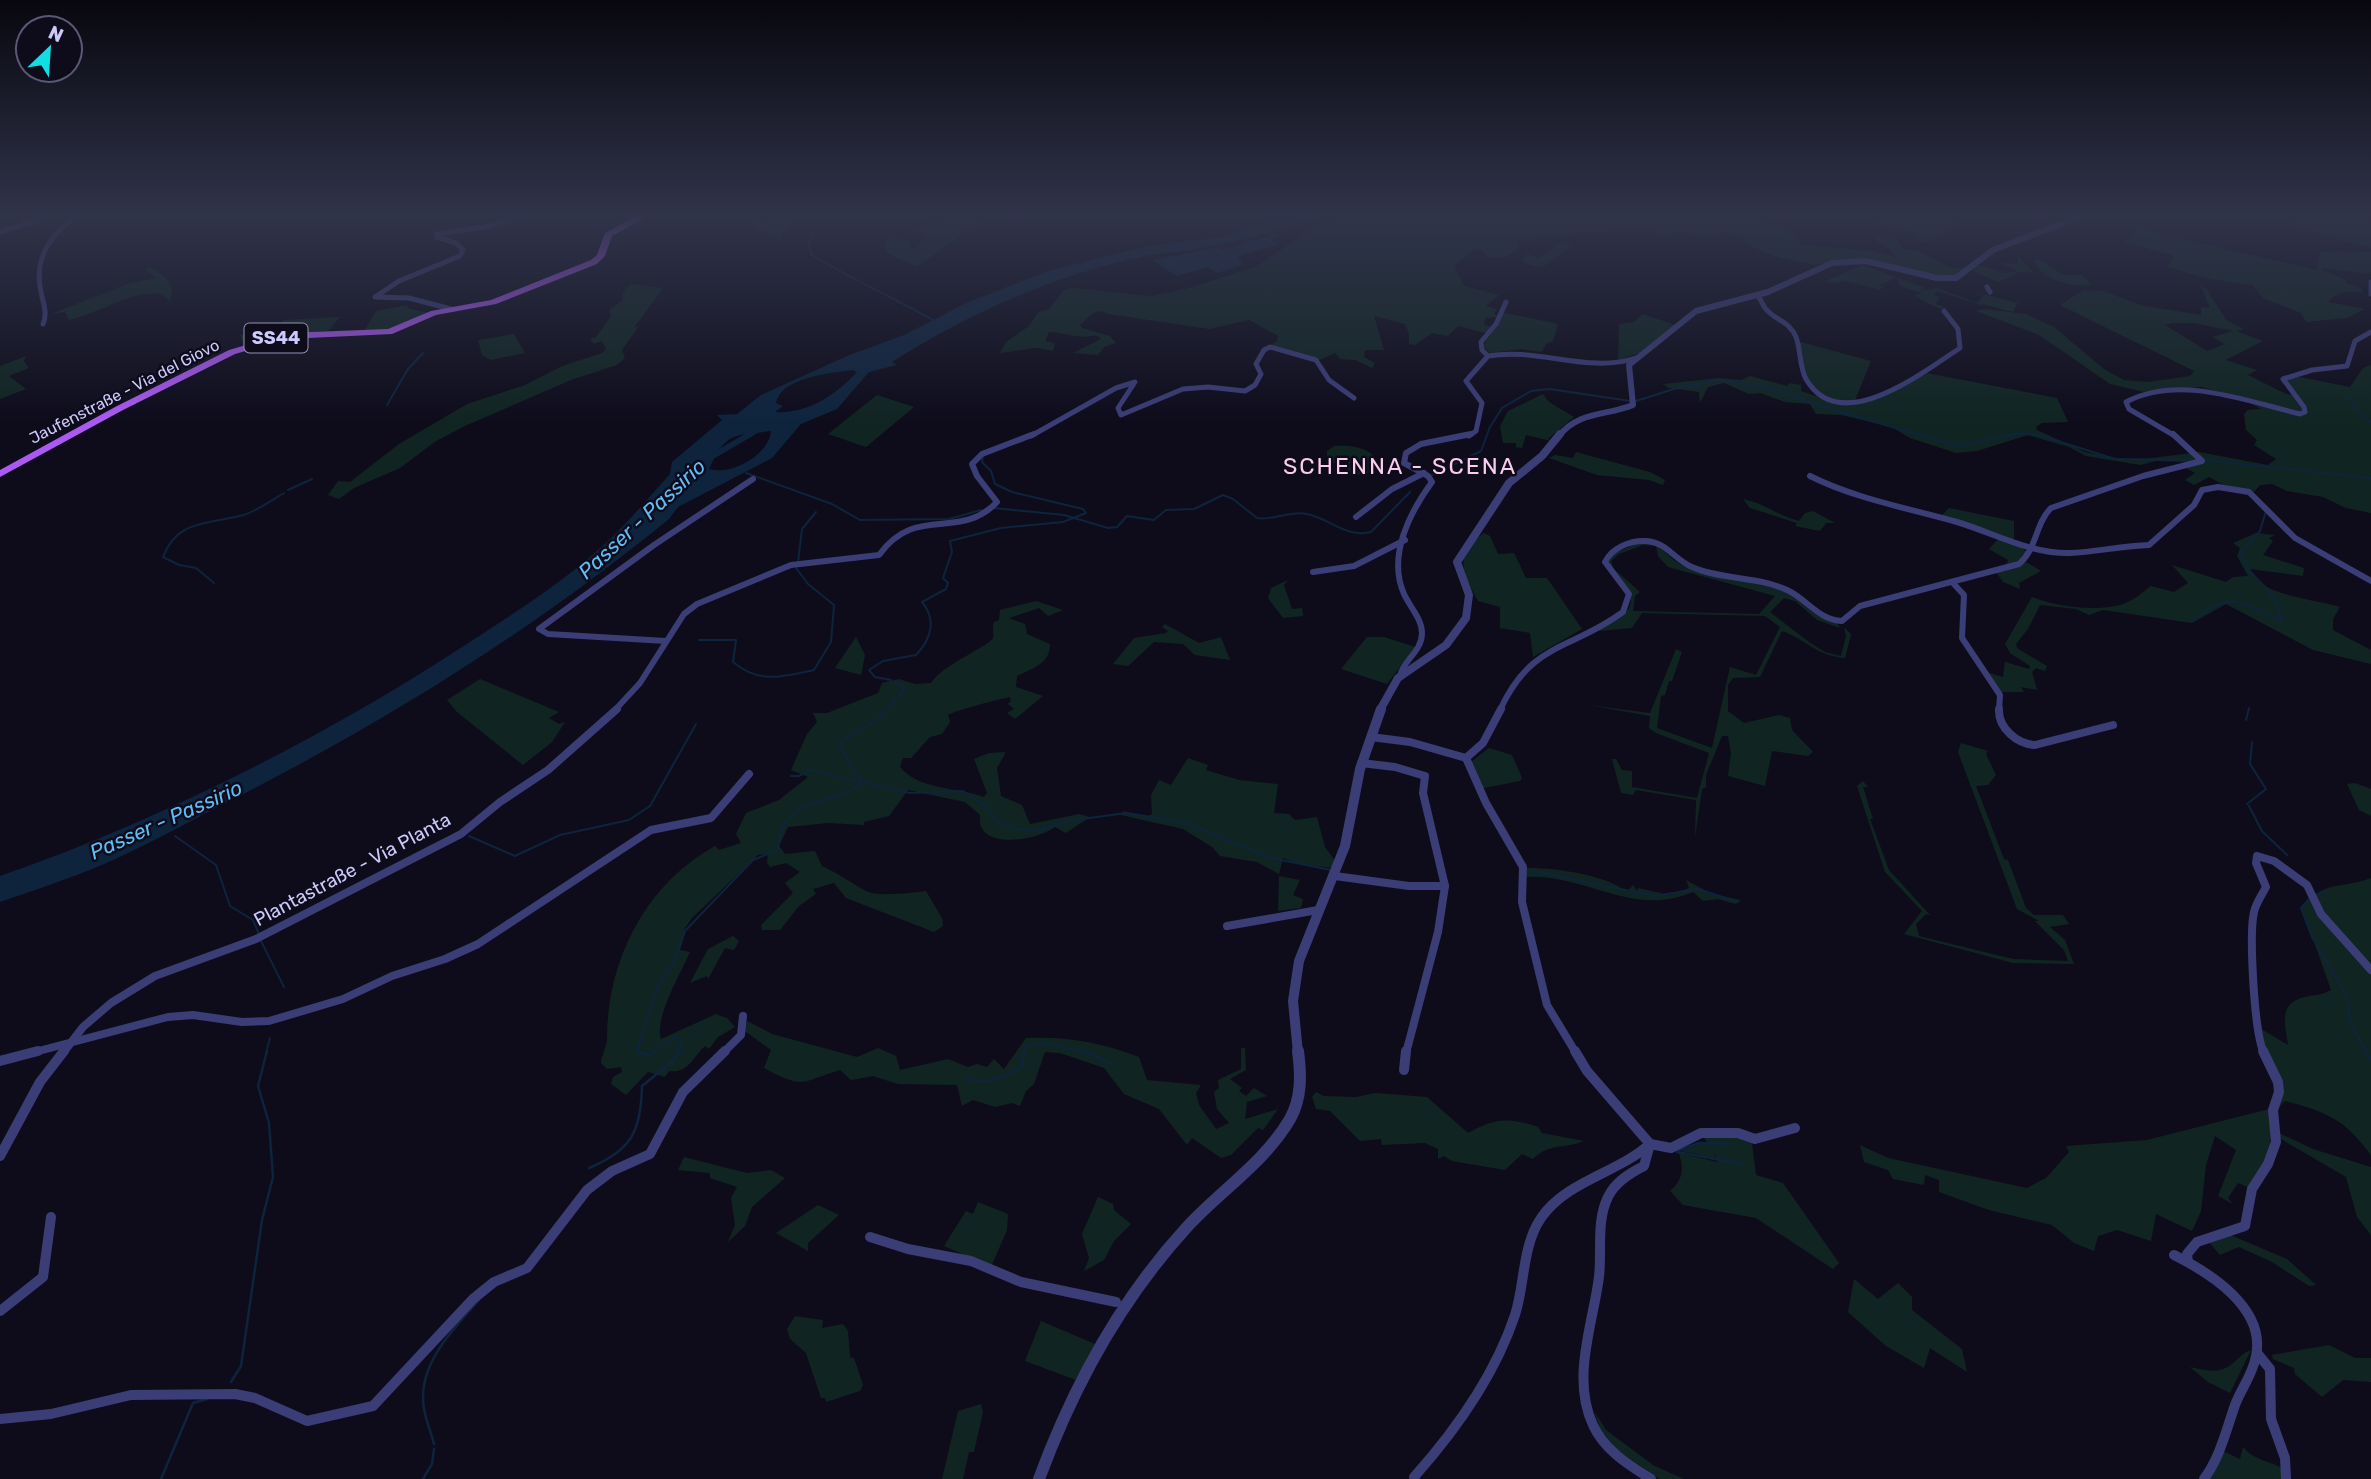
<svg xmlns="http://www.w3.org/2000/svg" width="2371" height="1479" viewBox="0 0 2371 1479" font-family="Rubik,sans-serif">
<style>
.green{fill:#102522;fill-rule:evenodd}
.water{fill:#0e243d;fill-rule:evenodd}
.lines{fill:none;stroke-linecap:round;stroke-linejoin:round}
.stream-far1{stroke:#0e243d;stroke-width:2}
.stream{stroke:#0e243d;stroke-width:2.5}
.river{fill:#0e243d;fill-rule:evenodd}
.minor-far3{stroke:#3b3d77;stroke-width:5}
.minor-far2{stroke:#3b3d77;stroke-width:6}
.minor-far1{stroke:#3b3d77;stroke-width:8}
.minor{stroke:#3b3d77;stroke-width:10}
.tertiary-far3{stroke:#3b3d77;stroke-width:6}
.tertiary-far2{stroke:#3b3d77;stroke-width:8}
.tertiary-far1{stroke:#3b3d77;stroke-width:10}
.tertiary{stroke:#3b3d77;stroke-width:12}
.primary{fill:#ac59f3;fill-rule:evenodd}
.labels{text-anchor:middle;stroke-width:5;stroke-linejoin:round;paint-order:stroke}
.far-street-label{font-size:16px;fill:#cccafb;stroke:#0e0c1b}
.shield{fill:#0e0c1b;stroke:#9391b8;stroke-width:2}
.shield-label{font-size:18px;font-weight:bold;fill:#cccafb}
.street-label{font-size:19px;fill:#cccafb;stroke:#0e0c1b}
.water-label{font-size:21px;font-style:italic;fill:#60bcf4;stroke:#0e0c1b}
.quarter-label{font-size:23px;letter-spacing:2px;fill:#fbccee;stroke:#0e0c1b}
</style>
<rect width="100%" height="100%" fill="#0e0c1b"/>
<g class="green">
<path d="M 752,214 L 801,214 L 782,234 L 781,242 L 777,244 L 777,238 L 754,229 L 747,219 Z"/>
<path d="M 941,214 L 1008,214 C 995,220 981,221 968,230 C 949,243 935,256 916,266 L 887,253 L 884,245 L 889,238 L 909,240 L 909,248 L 913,249 L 926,237 L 913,234 L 929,222 L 945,217 Z"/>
<path d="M 1334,214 L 1778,214 L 1763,218 L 1770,226 L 1788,231 L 1803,245 L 1872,251 L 1895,257 L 1890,249 L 1875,240 L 1877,236 L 1906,238 L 1897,238 L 1903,249 L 1916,250 L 1951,268 L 1968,267 L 1956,275 L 1946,277 L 1844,260 L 1814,265 L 1774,256 L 1748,245 L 1744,237 L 1725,233 L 1703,237 L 1684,232 L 1663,237 L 1651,233 L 1648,227 C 1605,236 1561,230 1518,242 L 1519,249 L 1504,258 L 1486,257 L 1483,250 L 1476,248 L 1454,266 L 1464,286 L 1499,295 L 1486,306 L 1497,309 L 1494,313 L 1497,317 L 1485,318 L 1484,325 L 1492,327 L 1485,333 L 1458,326 L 1448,336 L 1432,333 L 1415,345 L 1409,344 L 1409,334 L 1405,324 L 1374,316 L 1384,350 L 1365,350 L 1364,357 L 1375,363 L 1372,368 L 1355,360 L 1340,359 L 1335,353 L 1317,361 L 1267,348 L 1277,341 L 1278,336 L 1249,320 L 1209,329 L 1108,314 C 1096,306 1089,317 1080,325 L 1082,328 L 1110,336 L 1116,343 L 1104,347 L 1098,355 L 1073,353 L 1101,339 L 1096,335 C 1079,340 1064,332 1049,332 L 1045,341 L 1055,343 L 1053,351 L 1036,348 L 1000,353 L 1006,342 L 1029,326 L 1038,312 L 1049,309 L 1064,290 L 1072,288 L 1152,296 L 1189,288 L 1255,267 Z"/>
<path d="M 1865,214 L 1970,214 L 1946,233 L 1923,243 L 1912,234 L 1871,223 L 1873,217 Z"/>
<path d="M 2268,214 L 2371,214 L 2371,248 L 2282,224 L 2294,223 Z"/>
<path d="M 2140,229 L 2316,270 L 2320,253 C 2339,249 2352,252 2371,252 L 2371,274 L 2322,268 L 2323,271 L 2345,279 L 2347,283 L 2361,288 L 2362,293 C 2350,291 2336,291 2329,302 L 2365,309 L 2347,318 L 2306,322 L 2301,313 L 2264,299 L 2252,285 L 2209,279 L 2167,267 L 2174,256 L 2124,242 Z"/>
<path d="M 1561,242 L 1571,246 L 1542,268 L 1522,262 L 1527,254 L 1539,258 Z"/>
<path d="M 2018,256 L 2033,272 L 2019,272 L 1999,282 L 1971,271 L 1978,265 L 2003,273 L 2018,272 L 2001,263 L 2017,264 Z"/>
<path d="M 2039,259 L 2063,275 L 2082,275 L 2092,285 C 2074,288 2040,280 2034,260 Z"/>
<path d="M 1863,265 L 1925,288 L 1919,291 L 1937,288 L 1977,303 L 1984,294 L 2018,303 L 2013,312 L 1982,304 L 1984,306 L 1937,291 L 1934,295 L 1940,297 L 1936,304 L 1945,307 L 1940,309 L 1914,296 L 1922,293 L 1900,286 L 1897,278 L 1879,285 L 1884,287 L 1880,290 L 1842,280 L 1839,283 L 1823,282 Z"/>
<path d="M 148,267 C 154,268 173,280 172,292 C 171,296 170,299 170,302 L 162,294 C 129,290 104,312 69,320 L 65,312 L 51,314 L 127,284 L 156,278 L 145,270 Z"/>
<path d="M 2193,281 L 2207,289 L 2226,320 L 2244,329 L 2236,331 L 2263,341 L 2226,360 L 2257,370 L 2248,375 L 2286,394 L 2293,395 L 2283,380 L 2295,376 L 2350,387 L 2363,368 L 2371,365 L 2371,513 L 2346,508 L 2323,497 L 2287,491 L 2272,484 L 2260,485 L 2254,492 L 2224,485 L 2209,477 L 2194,485 L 2185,480 L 2195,473 L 2186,468 L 2187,462 L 2156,461 L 2140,465 L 2086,456 L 2069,447 L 2028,435 L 1977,451 L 1956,453 L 1910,438 L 1890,426 L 1841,415 L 1816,414 L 1810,404 L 1785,402 L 1760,393 L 1749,394 L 1724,383 L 1708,387 L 1700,403 L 1699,392 L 1669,388 L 1663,384 L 1719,378 L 1741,380 L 1750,376 L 1787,386 L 1790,383 L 1801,385 L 1801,391 L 1832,402 L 1808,382 L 1797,341 L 1871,361 L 1854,403 L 1906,384 L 1921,372 L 2057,398 L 2068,422 L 2042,423 L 2036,427 L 2037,430 L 2085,452 L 2117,458 L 2136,460 L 2199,452 L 2268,465 L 2276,459 L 2254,445 L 2257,440 L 2246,430 L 2244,414 L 2248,410 L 2261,409 L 2241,398 L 2201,387 L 2144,392 L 2110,384 L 2039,335 L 1976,311 L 1984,309 L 2026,314 L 2054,327 L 2104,369 L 2124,380 L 2148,382 L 2190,376 L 2194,371 L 2060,305 L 2083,290 L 2104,291 L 2140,305 L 2201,315 L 2201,307 L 2210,308 L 2201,287 ZM 2172,323 L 2193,323 L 2233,331 L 2212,337 L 2225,344 L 2207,351 L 2165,325 Z"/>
<path d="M 631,284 L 663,288 L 634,328 L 639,326 L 622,350 L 625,358 L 617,365 L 571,380 L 467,425 L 436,441 L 400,468 L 354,488 L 339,499 L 328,495 L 338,481 L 350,482 L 399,444 L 467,404 L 525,385 L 562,366 L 602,353 L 606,349 L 602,341 L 594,344 L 590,339 L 596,337 L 611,316 L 609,310 L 623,300 L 623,292 Z"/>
<path d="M 408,305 L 407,308 L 428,313 L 395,329 L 363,333 L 376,311 Z"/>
<path d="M 1501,312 L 1558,324 L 1553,341 L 1546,344 L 1542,352 L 1520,349 L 1490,353 L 1484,347 C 1487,333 1503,328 1501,312 Z"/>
<path d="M 1643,314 L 1675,325 L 1640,353 L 1618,360 L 1619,324 L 1634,322 Z"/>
<path d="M 340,317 L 328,331 L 286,334 L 243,344 L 240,335 L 281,324 L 284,320 Z"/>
<path d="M 514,334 L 525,353 L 490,360 L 482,355 L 478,340 Z"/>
<path d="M 26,356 L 24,361 L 29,368 L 9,376 L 26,389 L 0,399 L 0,366 Z"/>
<path d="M 1543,394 L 1549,402 L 1574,417 L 1548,439 L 1551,441 L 1526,435 L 1522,448 L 1516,447 L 1516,443 L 1503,443 L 1500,426 L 1508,411 Z"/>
<path d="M 877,395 L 914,407 L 866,447 L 828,434 Z"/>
<path d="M 1334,446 C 1352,445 1374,447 1379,467 C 1356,482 1344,473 1327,457 L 1327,451 Z"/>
<path d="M 1576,452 L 1650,472 L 1665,480 L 1663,485 L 1649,480 L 1597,475 L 1549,458 L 1555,455 L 1573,458 Z"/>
<path d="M 1743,499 C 1764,503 1778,516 1799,521 L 1805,513 L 1813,511 L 1835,523 L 1826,523 L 1820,531 L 1795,526 L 1797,523 L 1750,508 Z"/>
<path d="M 1949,508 L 2014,521 L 2014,542 L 2026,551 L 2024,558 L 2006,566 L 2008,560 L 1989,549 L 1998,539 L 1941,516 Z"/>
<path d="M 1484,533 L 1490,536 L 1498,554 L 1514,553 L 1526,578 L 1547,578 L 1582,629 L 1533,657 L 1530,633 L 1500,628 L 1500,607 L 1478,601 C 1463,574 1452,554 1484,533 Z"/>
<path d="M 2256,533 L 2275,535 L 2269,538 L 2273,541 L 2263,555 L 2304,568 L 2303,576 L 2250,569 C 2258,596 2316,599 2340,607 L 2333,619 L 2333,630 L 2371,650 L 2371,664 L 2313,650 L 2226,604 L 2192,623 L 2103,610 L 2089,615 L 2076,609 L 2040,605 L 2028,629 L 2016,644 L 2017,648 L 2047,666 L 2045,671 L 2036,668 L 2032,672 L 2037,690 L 2021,687 L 2024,692 L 2001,692 L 1986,672 L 2003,677 L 2005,662 L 2029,669 L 2030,666 L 2010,653 L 2005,644 L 2032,597 C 2056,607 2099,612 2123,604 C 2133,601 2143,592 2151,586 L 2174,592 L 2188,583 L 2172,565 L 2226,582 L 2233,577 L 2248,576 L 2237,556 L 2240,548 L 2233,543 Z"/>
<path d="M 1641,542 C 1660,541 1667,558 1682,565 C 1714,578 1751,577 1782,590 C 1802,599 1814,620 1837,623 L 1840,628 L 1817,620 L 1795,601 L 1784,598 L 1770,612 L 1809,642 L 1825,652 L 1841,656 L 1846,636 L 1844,627 L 1851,634 L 1845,658 C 1816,656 1806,639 1782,631 L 1760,677 L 1733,678 L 1728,685 L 1728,711 L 1744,723 L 1779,715 L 1790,718 L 1792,730 L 1813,752 L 1808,756 L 1772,751 L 1765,786 L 1728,776 L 1731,753 L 1728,736 L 1722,736 L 1706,775 L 1706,787 L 1702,789 L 1695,837 L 1696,800 L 1636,790 L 1633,795 L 1621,793 L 1612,759 L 1616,759 L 1622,770 L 1632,771 L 1632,787 L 1697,798 L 1709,753 L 1656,733 L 1649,728 L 1650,716 L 1588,705 L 1650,713 L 1676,649 L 1682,652 L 1672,681 L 1669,681 L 1665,695 L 1661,696 L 1657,728 L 1712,748 L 1730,667 L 1756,675 L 1780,627 L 1765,616 L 1642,613 L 1632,628 L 1599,631 L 1601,625 C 1608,625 1615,622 1621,617 C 1647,596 1614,582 1608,560 L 1614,553 ZM 1643,545 L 1656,546 L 1658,556 L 1668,567 L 1775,596 L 1759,614 L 1633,611 L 1635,596 L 1640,592 L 1614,569 L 1611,561 L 1619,554 Z"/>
<path d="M 2026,562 L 2041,571 L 2019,583 L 2020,589 L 2003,582 L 1996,572 Z"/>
<path d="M 1288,580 L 1284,585 L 1292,609 L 1302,608 L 1303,616 L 1283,618 L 1268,598 L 1271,588 Z"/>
<path d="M 1036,601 L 1063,610 L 1048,616 L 1039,608 L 1009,618 L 1025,624 L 1027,634 L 1050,644 C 1050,664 1033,668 1017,676 L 1016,687 L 1043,696 L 1015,719 L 1007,713 L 1014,709 L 1008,704 L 1011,701 L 1010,697 C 1000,699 953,711 948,715 L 950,722 L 942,734 L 930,737 L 911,758 L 903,758 L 900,767 C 919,790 957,787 984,797 L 987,793 L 974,759 L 989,753 L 1006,752 L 997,768 L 1001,796 L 1022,805 L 1030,824 L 1079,814 L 1090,817 L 1066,833 L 1055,827 C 1037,841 975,851 980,815 L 965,802 L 908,790 L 889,816 L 864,822 L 864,825 L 828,823 L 788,827 L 779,846 L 785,854 L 815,851 L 822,866 C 839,874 850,882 866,891 C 876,897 913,893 926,891 L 942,918 L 943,926 L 934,932 L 846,898 L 834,883 L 813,889 L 816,894 L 799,906 L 780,930 L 762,930 L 761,925 L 793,893 L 785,883 L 800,872 L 786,863 L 770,867 L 767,863 L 768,854 L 758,855 L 693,917 L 685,928 L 680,950 L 690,952 C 681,973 654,1018 661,1039 L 716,1014 L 727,1018 L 735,1027 L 718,1037 L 709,1049 L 705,1046 C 694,1056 688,1074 669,1071 L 665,1077 L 648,1072 L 626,1095 L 611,1084 L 613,1077 L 622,1072 L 621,1067 L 607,1069 L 601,1063 C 602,1054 607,1046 607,1038 C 607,960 646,884 715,846 L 719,850 L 741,843 L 736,834 L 746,813 L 779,800 L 808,777 L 791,770 L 807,734 L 817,722 L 813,713 L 827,713 L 878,693 L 882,683 L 899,679 L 915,684 L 931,683 C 942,665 991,645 993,638 C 994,633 992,628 994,622 L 999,620 L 1000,610 Z"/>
<path d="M 1165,624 L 1199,643 L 1221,637 L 1230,660 L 1195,655 L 1183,644 L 1154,642 L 1128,666 L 1113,664 L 1134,638 L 1166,633 L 1168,631 L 1162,627 Z"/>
<path d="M 856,637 L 865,655 L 861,675 L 835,668 Z"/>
<path d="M 1367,637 L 1384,637 L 1415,647 L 1387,684 L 1341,669 Z"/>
<path d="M 480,679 L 559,712 L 549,718 L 559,724 L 565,722 L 552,742 L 523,765 L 457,712 L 447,700 Z"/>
<path d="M 1961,743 L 1988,751 L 1986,754 L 1996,775 L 1988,785 L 1976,786 L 2004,859 L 2008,860 L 2026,908 L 2034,915 L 2063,915 L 2069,924 L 2050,927 L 2065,940 L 2074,964 L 2013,963 L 1904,934 L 1922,911 L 1885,872 L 1857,786 L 1863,781 L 1868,787 L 1863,787 L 1873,819 L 1870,819 L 1889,870 L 1930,915 L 1926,914 L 1916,924 L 1919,936 L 2013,959 L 2068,961 L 2064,950 L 2035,921 L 2039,921 L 2017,909 L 1958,752 Z"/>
<path d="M 1489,748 L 1512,755 L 1522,778 L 1520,781 L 1479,789 L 1471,762 Z"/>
<path d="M 1188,758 L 1208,765 L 1206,770 L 1239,780 L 1278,784 L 1274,813 L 1289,814 L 1295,820 L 1317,817 L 1325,847 L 1335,861 L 1333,868 L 1299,864 L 1283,858 L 1279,874 L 1257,862 L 1220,856 L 1212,847 L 1183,829 L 1121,815 L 1124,811 L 1145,817 L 1152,814 L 1151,795 L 1159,780 L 1171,785 Z"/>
<path d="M 2355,783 L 2371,789 L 2371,816 L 2359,810 L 2347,784 Z"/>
<path d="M 1526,868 C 1551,867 1609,875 1627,892 L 1633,885 L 1637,891 L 1638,888 L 1670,895 L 1689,888 L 1686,880 L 1712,894 L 1741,900 L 1735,904 L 1718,899 L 1703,901 L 1693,892 C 1633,918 1586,874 1527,877 Z"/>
<path d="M 1279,876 L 1300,880 L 1293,895 L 1303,899 L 1301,908 L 1278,911 Z"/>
<path d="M 2371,878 L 2371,1155 C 2345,1120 2328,1112 2285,1101 C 2275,1109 2277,1121 2279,1133 L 2313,1149 L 2371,1167 L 2371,1235 L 2357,1217 L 2346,1177 L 2281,1139 L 2271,1107 L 2279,1078 L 2263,1047 L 2258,1027 L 2288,1045 C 2285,1022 2277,1002 2309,996 C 2317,995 2324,994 2331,990 L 2302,908 C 2323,879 2344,889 2371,878 Z"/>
<path d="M 733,936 L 739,941 L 734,950 L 725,948 L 708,979 L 707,976 L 690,983 L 708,949 Z"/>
<path d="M 747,1021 L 772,1034 L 857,1057 L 878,1048 L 896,1056 L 900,1070 L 948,1059 L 968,1067 L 977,1064 L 987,1067 L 994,1059 L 1004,1069 L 1026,1038 C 1065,1036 1101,1042 1139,1057 L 1147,1080 L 1201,1085 L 1196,1093 L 1199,1105 L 1216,1129 L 1229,1123 L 1217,1109 L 1214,1092 L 1219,1088 L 1218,1080 L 1241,1069 L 1241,1048 L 1245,1048 L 1246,1070 L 1230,1079 L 1242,1088 L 1239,1091 L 1246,1096 L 1254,1088 L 1267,1096 L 1247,1102 L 1245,1119 L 1278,1109 L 1263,1130 L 1258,1128 L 1231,1155 L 1221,1158 L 1192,1138 L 1187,1145 L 1159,1109 L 1124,1094 L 1104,1068 L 1060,1053 L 1045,1052 L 1034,1084 L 1026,1091 L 1020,1106 L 1012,1103 L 995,1107 L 973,1100 L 962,1106 L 957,1085 L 898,1084 L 873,1076 L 851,1080 L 840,1070 C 800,1082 805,1090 764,1068 L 771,1050 L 745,1031 Z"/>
<path d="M 1316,1092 L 1324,1096 L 1356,1097 L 1375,1093 L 1427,1097 L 1468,1133 C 1495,1118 1508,1117 1538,1127 L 1542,1133 L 1584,1141 C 1564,1149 1549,1143 1533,1159 L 1522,1154 L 1505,1170 L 1452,1161 L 1444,1156 L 1438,1159 L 1438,1149 L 1425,1143 L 1382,1145 L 1381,1139 L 1360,1141 L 1330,1111 L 1316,1109 L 1312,1097 Z"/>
<path d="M 2269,1109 C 2274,1144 2269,1158 2252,1189 L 2238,1183 L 2228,1198 L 2233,1204 L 2218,1196 L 2236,1150 L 2215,1136 L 2206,1165 L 2201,1211 L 2192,1231 L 2156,1214 L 2151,1241 L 2117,1230 L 2098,1236 L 2094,1251 L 2074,1243 L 2052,1225 L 1989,1210 L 1939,1192 L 1939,1180 L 1925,1175 L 1924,1185 L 1893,1179 L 1888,1170 L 1864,1162 L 1860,1145 L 1888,1158 L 2027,1188 L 2046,1178 L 2069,1152 L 2066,1146 L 2147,1140 Z"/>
<path d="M 1703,1136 L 1736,1136 L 1752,1143 L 1756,1175 L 1783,1183 L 1839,1263 L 1833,1269 L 1756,1218 L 1683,1205 L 1670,1191 C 1683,1180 1684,1169 1679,1153 L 1717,1162 L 1714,1151 L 1715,1158 L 1681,1151 L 1700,1144 L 1712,1144 L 1707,1142 Z"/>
<path d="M 684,1157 L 747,1173 L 771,1170 L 785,1178 L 752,1207 L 745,1226 L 728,1242 L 735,1225 L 731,1198 L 737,1187 L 710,1178 L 710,1173 L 678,1170 Z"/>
<path d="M 1098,1197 L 1113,1204 L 1114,1210 L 1131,1224 L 1114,1241 L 1104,1260 L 1084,1271 L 1089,1258 L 1082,1234 Z"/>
<path d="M 978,1202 L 1008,1214 L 1007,1230 L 991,1267 L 944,1246 L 966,1211 L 973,1214 Z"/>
<path d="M 818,1205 L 839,1215 L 808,1243 L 808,1251 L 776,1233 Z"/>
<path d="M 2228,1234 L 2287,1259 L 2316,1285 L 2309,1286 L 2272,1262 L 2239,1247 L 2220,1255 L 2208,1241 Z"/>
<path d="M 1854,1279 L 1878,1299 L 1898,1283 L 1912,1297 L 1912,1310 L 1962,1349 L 1967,1372 L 1930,1348 L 1924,1368 L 1886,1346 L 1848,1312 Z"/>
<path d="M 795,1316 L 823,1320 L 822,1328 L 843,1324 L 848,1331 L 850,1357 L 854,1358 L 863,1385 L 860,1391 L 826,1402 L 825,1398 L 821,1398 L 806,1353 L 790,1339 L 787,1329 Z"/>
<path d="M 1041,1321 L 1095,1344 L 1076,1380 L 1025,1361 Z"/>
<path d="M 2329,1345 L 2355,1358 L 2371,1358 L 2371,1382 L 2343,1380 L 2322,1397 L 2295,1374 L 2294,1368 L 2273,1359 L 2272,1355 Z"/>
<path d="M 2251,1350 L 2230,1393 L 2208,1382 L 2190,1367 C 2205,1370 2220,1375 2233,1363 C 2241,1357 2242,1353 2251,1350 Z"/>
<path d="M 981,1404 L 983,1412 L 974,1452 L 969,1452 L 963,1479 L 942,1479 L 958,1411 Z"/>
<path d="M 1594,1411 L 1606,1430 L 1653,1465 L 1684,1479 L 1660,1479 L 1617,1450 L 1601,1430 Z"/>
<path d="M 2243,1447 C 2256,1463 2277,1461 2291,1474 L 2289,1479 L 2204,1479 L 2221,1450 L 2240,1459 Z"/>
</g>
<g class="water">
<path d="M 1295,214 L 1320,214 C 1282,232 1239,241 1198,249 C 1180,252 1162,252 1145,256 C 1056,275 968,313 892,362 L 897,365 L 869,372 L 837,409 L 801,424 L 772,458 L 678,507 L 669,519 C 528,634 380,725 218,807 C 181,826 143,847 104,864 C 71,878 35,890 0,902 L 0,876 C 162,820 330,734 473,640 C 519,610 569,578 609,540 C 631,519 650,496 670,474 L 672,462 L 722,420 L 717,415 L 737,414 L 761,395 L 847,356 L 904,335 L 966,303 L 1048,271 L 1144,247 L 1228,236 ZM 852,370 L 857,372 C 836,395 807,414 775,412 L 783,406 L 776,403 C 781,377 831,373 852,370 ZM 771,431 C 769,455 731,476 709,469 C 726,431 734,436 771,431 Z"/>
<path d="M 1277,234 L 1279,236 L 1271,239 L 1279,244 L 1237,256 L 1243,265 L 1217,273 L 1208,267 L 1176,276 L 1153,260 L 1218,247 L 1221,250 Z"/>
</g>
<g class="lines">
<g class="stream-far1">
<path d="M 816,214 L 809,245 L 812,255 C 852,280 895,298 936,322"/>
<path d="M 2349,397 L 2357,411 L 2371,422"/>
<path d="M 1636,401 L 1680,387 L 1716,381 L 1731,382 L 1771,388 L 1826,408 L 1958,446 L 2021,433 L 2042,436 L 2115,459 L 2196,460"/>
<path d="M 387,405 L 408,369 L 423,353"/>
<path d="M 2205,460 L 2371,478"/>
<path d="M 746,473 L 832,504 L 860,520 L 949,519 L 981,510"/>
<path d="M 1432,475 L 1481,451 L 1490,427 L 1502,408 L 1531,391 L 1550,389 L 1630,401"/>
<path d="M 288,490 L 312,479"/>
<path d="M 994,508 L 1064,515 L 1108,528 L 1117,527 L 1127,516 L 1154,520 L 1166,510 L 1194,509 L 1223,495 L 1233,499 L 1257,518 C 1274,521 1290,510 1307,514 C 1331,519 1345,538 1371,532 L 1410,492"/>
<path d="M 798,562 L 802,529 L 816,512"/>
<path d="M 214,583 L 196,568 L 179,565 L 163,557 C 177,520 207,524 240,516 C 256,512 270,501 284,493"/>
<path d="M 2192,620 C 2235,588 2240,604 2281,621 C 2278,586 2252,584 2240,554 L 2260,531 L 2266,511"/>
<path d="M 699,640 L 736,640 L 733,662 C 759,684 783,677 814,670 L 831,642 L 834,605 L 808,584 L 796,568"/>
<path d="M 891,680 L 875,677 L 869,670 L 883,661 L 916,655 C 931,639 937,620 922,602 L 946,589 L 948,583 L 943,578 L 952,552 L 950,541 L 1001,528 L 1063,522 L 1086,513 L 1083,509 L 1012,492 L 995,484 L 991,471 L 982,462 L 983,457"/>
<path d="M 2246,720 L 2249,708"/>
<path d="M 791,776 L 799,776 L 809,770 L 910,793 L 963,791 L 984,805 L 1000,823 L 1018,829 L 1035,831 L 1074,820 L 1127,813 L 1186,823 L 1271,858 L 1331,870"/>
<path d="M 2247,804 L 2266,789 L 2250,764 L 2252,742"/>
<path d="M 2249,806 L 2262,831 L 2287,855"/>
<path d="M 175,836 L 216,865 L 230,906 L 253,920 L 259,934"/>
<path d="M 469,836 L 515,856 L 560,835 L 629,820 L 650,806 L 696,724"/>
<path d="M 1532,871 L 1655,896 L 1698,889 L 1738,902"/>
<path d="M 2316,895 L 2325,892"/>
<path d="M 2310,898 L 2301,908 L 2312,937 L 2348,998 L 2350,1023 L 2367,1053"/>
<path d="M 261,941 L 284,987"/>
<path d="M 266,1053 L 270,1038"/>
<path d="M 642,1053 L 637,1051 L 658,987 L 676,958 L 685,931 L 753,860 L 778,850 C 782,792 827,811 862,783 L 838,744 L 881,717 L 904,690 L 904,686 L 894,682"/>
<path d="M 652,1053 L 675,1037 L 681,1039 L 679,1053"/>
<path d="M 1024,1053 L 1025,1046 L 1048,1043 L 1086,1053"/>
</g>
<g class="stream">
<path d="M 637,1051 L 649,1055 L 655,1051"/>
<path d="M 1082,1051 L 1113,1064"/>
<path d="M 2366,1051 L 2371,1059"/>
<path d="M 965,1079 C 987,1084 1004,1079 1022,1066 L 1024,1051"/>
<path d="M 1677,1151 L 1699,1143 L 1729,1144"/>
<path d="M 1677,1152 L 1743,1164"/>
<path d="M 589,1168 C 632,1150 641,1131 642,1086 L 674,1060 L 680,1051"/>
<path d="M 231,1382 L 241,1366 L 262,1220 L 273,1177 L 269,1123 L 258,1086 L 267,1051"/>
<path d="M 434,1444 C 430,1428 422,1412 423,1395 C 424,1358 456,1326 479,1300"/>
<path d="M 161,1479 L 193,1403 L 207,1399"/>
<path d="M 423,1479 L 432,1464 L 434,1449"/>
</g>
<path class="river" d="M 760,425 L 765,428 L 763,430 L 710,461 L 707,462 L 702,459 Z"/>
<g class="minor-far3">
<path d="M 217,214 L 253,217 L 293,214"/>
<path d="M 0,232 L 57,214"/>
<path d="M 2371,282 L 2371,294"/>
<path d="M 1987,287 L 1990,292"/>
<path d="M 1757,295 C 1761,299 1762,304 1765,308 C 1775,321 1789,320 1796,337 C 1801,350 1799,366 1806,379 C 1840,438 1923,372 1960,348 L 1958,329 L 1944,311"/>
<path d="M 451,309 L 409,298 L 375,297 L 399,281 L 460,256 L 463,250 L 456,243 L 437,237 L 437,234 L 484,227 L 534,214"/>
<path d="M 43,324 C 48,313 43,303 41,292 C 33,256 52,232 81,214"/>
<path d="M 1488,356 L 1482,350 L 1481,342 L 1496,324 L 1506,302"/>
<path d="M 1031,436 L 1116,388 L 1135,382 L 1118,408 L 1121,415 L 1183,389 L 1208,387 L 1245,391 L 1255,385 L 1261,374 L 1256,364 L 1264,350 L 1270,347 L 1316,360 L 1329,380 L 1354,398"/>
<path d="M 1469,436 L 1476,431 L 1482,403 L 1466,381 L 1488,356 C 1538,347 1588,374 1636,358"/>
<path d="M 2175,436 L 2129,409 L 2126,402 C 2179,374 2246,401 2300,414 L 2305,412 L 2304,407 L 2283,379 L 2312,370 L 2347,366 L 2355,341 L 2371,332"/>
</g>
<g class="minor-far2">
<path d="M 1810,476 C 1856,499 1908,508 1957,522 C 1994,533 2030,554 2070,553 C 2095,552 2122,546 2149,545 L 2194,505 L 2202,490 L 2218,487 L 2249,492 L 2295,538 L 2371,581"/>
<path d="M 1356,517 L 1392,489 L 1424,473"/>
<path d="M 1313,572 L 1354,566 L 1405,540"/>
<path d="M 1953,583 L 1964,595 L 1962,638 L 2000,695 L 1999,710"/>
<path d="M 666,641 L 548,634 L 539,629 L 654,545 L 753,479"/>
<path d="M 1400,676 C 1403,660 1422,652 1422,633 C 1422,619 1410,607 1404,594 C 1387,556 1410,512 1432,482 L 1428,476 L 1404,463 L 1406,453 L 1421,444 L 1471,434"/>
<path d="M 615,710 L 640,683 L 684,614 L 697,604 L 791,565 L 879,555 C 917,503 959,542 997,502 L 977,476 L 972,464 L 982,454 L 1034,434"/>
<path d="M 1500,710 C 1532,641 1570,651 1623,612 L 1629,594 L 1605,562 C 1612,548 1630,540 1646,541 C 1666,542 1675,560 1692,567 C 1722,580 1757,576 1787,590 C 1807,599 1818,620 1842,621 L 1860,606 L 2019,564 C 2037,549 2035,524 2051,508 L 2143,476 L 2202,461 L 2173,434"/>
</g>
<g class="minor-far1">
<path d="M 1999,709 C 1998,728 2017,744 2035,745 L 2113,725"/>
<path d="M 1371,737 L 1410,742 L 1466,758"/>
<path d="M 1466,758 L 1483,743 L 1501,709"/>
<path d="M 1466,758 L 1486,803 L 1523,867 L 1522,902 L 1547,1005 L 1576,1053"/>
<path d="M 1335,876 L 1409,886 L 1445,886 L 1423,793 L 1425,776 L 1395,767 L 1361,763"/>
<path d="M 1227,926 L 1318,910"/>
<path d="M 31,1053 L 168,1017 L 193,1015 L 242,1022 L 269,1021 L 343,999 L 392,976 L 445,959 L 478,944 L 651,830 L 711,818 L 749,774"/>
<path d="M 63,1053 L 83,1027 L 111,1003 L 155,976 L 256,939 L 461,834 L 500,802 L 548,770 L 617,709"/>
<path d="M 723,1053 L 741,1035 L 743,1016"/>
<path d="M 1406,1053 L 1438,932 L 1445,886"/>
<path d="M 2264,1053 C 2254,1033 2249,934 2254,912 C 2256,903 2262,895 2266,887 L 2256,863 L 2257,856 L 2274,861 L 2307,885 L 2321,914 L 2371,970"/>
</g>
<g class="minor">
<path d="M 1575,1051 L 1587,1071 L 1650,1144 L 1644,1166 C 1630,1173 1615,1182 1608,1197 C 1596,1221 1602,1251 1599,1277 C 1593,1324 1571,1378 1593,1425 C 1604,1450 1629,1465 1651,1479"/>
<path d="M 0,1061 L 38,1051"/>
<path d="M 1404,1070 L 1406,1051"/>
<path d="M 0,1156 L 40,1082 L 64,1051"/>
<path d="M 870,1237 L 908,1249 L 971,1261 L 1021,1282 L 1116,1302"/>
<path d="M 2174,1255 C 2210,1273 2266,1308 2256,1356 C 2253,1374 2241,1389 2235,1405 C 2226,1431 2220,1457 2204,1479"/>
<path d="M 2188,1262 L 2187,1254 L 2197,1242 L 2245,1226 L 2252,1189 L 2268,1164 L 2276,1142 L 2273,1110 L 2279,1092 L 2278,1082 L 2263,1051"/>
<path d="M 0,1311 L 43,1277 L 51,1217"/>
<path d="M 2257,1353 L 2270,1369 L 2271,1419 L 2285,1458 L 2286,1479"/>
<path d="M 0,1419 L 51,1414 L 131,1395 L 235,1394 L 255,1398 L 307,1421 L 373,1406 L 473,1299 L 494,1282 L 527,1268 L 587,1190 L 612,1171 L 650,1154 L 683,1092 L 725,1051"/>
<path d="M 1414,1477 C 1456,1430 1495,1375 1515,1315 C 1525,1284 1522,1246 1541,1218 C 1566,1181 1618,1173 1650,1144 L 1671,1148 L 1701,1133 L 1738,1133 L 1755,1139 L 1795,1128"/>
</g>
<path class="tertiary-far3" d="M 1559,436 C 1579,411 1606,416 1633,405 L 1629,365 L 1696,311 L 1768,292 L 1832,263 L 1866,261 L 1937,278 L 1956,278 L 1993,250 L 2087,214"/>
<path class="tertiary-far2" d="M 1380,710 L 1398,678 L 1446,645 L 1466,618 L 1469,595 L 1457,562 L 1509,483 L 1542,456 L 1560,434"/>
<path class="tertiary-far1" d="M 1298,1053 L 1293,1001 L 1299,961 L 1345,846 L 1360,769 L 1381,709"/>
<path class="tertiary" d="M 1039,1479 C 1073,1387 1120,1300 1187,1227 C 1220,1191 1265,1162 1290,1119 C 1302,1098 1301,1074 1298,1051"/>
<path class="primary" d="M 641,214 L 652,214 L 612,236 L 605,256 L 597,264 L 496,304 L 436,315 L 392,334 L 287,339 L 235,354 L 123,410 L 0,477 L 0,470 L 117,406 L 229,350 L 286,333 L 388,329 L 431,311 L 491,300 L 591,260 L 597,255 L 605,233 Z"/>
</g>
<linearGradient id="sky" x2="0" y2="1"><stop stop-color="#08070f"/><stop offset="0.51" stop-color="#30344a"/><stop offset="1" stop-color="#30344a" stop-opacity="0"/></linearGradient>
<rect width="2371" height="422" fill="url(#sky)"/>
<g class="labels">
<g class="far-street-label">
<text transform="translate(124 391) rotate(-27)" y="6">Jaufenstraße - Via del Giovo</text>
</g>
<rect class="shield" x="244.5" y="323.5" width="63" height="29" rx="5"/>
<g class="shield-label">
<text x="276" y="344">SS44</text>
</g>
<g class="street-label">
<text transform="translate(352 869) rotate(-28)" y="7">Plantastraße - Via Planta</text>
</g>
<g class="water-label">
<text transform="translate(642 519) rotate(-43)" y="7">Passer - Passirio</text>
<text transform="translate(166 820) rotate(-24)" y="7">Passer - Passirio</text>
</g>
<g class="quarter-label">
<text x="1400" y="474">SCHENNA - SCENA</text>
</g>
</g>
<g transform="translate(49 49) rotate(25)"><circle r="33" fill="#0e0c1b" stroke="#5a5875" stroke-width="2"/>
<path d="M0-5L12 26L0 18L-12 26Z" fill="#10dee1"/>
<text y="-10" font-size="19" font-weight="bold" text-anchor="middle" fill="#cccafb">N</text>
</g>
</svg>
